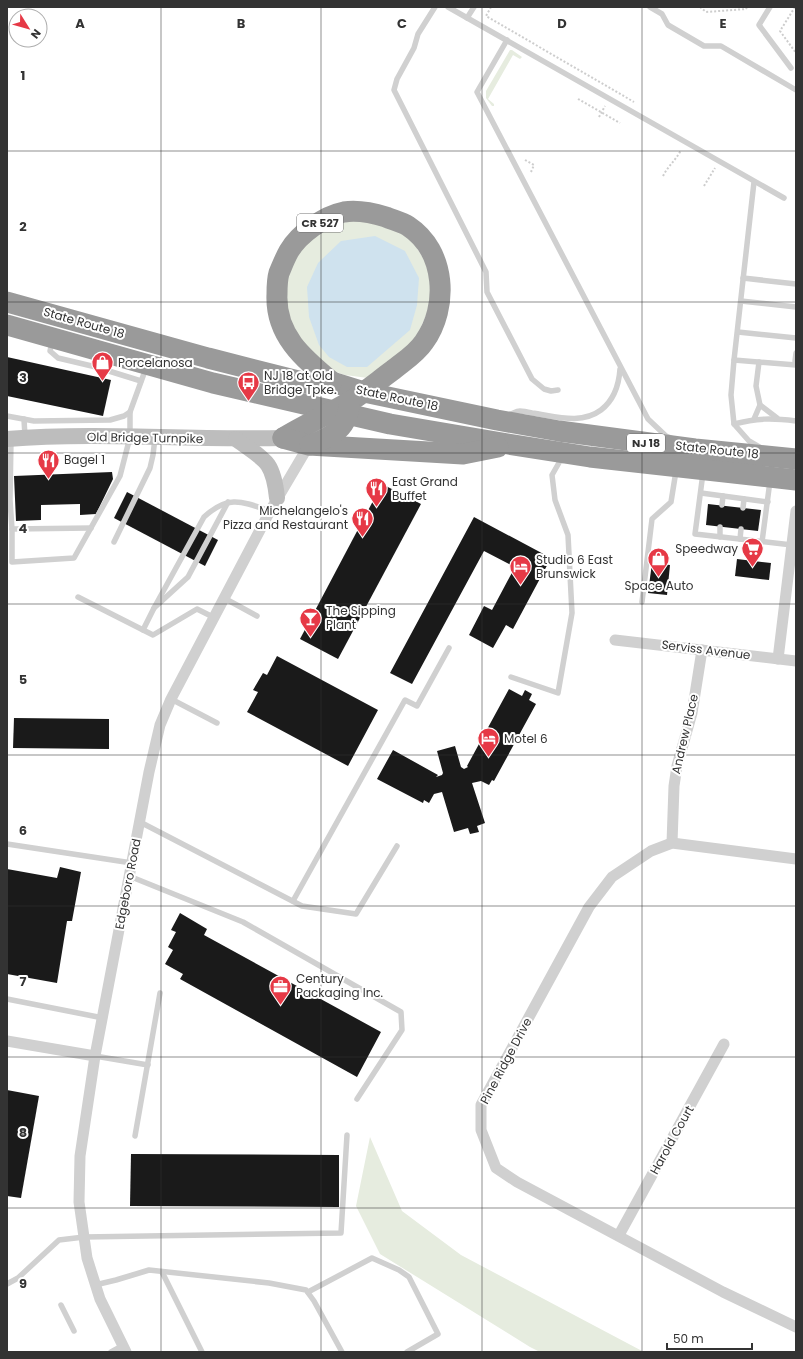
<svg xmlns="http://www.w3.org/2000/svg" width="803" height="1359" viewBox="0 0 803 1359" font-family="Poppins,sans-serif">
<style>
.green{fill:#e6ecdf}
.water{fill:#cfe2ee}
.building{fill:#1a1a1a}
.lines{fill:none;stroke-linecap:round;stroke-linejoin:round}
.path{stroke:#cdcdcd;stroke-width:2;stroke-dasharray:2 2;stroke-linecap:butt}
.lane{stroke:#d0d0d0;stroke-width:5.5}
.street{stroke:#d0d0d0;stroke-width:11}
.secondary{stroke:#bdbdbd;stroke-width:16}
.highway{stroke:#9a9a9a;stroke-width:21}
.grid{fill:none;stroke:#333;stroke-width:1;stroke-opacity:0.55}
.labels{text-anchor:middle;stroke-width:4;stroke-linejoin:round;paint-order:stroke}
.shield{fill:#fff;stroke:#707070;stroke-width:1}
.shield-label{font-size:11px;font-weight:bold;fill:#333}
.street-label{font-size:12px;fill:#333;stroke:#fff}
.poi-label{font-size:12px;fill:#333;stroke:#fff;text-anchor:start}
.grid-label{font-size:13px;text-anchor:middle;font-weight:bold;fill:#333;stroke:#fff;stroke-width:4;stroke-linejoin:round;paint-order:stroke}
</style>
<rect width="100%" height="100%" fill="#fff"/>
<g class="green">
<path d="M 510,50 L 512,50 L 522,57 L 520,59 L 513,55 L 488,99 L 494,104 L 494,106 L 492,106 L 486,98 L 486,91 Z"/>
<path d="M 351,221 L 367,221 L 399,231 L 413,242 L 430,269 L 430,306 L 417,336 L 406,349 L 368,378 L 345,375 L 330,370 L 312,360 L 284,317 L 287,270 L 306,242 L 334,225 Z"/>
<path d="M 370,1137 L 402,1211 L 461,1255 L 644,1352 L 540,1352 L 530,1347 L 380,1254 L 356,1206 Z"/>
</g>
<path class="water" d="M 375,236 L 405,251 L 419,278 L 417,305 L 410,330 L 367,367 L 347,367 L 329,357 L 319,345 L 309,317 L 307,287 L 318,263 L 341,241 Z"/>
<g class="building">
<path d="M 7,357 L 111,380 L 103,416 L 7,396 Z"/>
<path d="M 112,472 L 113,479 L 96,514 L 80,515 L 80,504 L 41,505 L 41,520 L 16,521 L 14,476 Z"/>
<path d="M 382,484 L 421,504 L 338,659 L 300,639 Z"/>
<path d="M 127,492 L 218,540 L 205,566 L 114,518 Z"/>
<path d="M 708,504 L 761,510 L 758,531 L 706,525 Z"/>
<path d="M 474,517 L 551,558 L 513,629 L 506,625 L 493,648 L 469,635 L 484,606 L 492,610 L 515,567 L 484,551 L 412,684 L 390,673 Z"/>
<path d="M 737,559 L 771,563 L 769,580 L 735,576 Z"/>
<path d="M 652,563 L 670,565 L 667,595 L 648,593 Z"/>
<path d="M 277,656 L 378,710 L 348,766 L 247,712 L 258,692 L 253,690 L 263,673 L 267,675 Z"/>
<path d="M 509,689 L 522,696 L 525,690 L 532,694 L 529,700 L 536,704 L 494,781 L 492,780 L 489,785 L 481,781 L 472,783 L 485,823 L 477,826 L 479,832 L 470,834 L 468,828 L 454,832 L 442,792 L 434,794 L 429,803 L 424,800 L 423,803 L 377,779 L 393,750 L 438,775 L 436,777 L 442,775 L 443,773 L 437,751 L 455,746 L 461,767 L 464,769 L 468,767 L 467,766 Z"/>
<path d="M 14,718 L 109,719 L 109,749 L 13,748 Z"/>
<path d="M 60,867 L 81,872 L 72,921 L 67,921 L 57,983 L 7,974 L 7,869 L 57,878 Z"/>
<path d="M 180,913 L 207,929 L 204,935 L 381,1032 L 357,1077 L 180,979 L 183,974 L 165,964 L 173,950 L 168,947 L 176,932 L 171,930 Z"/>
<path d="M 7,1090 L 39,1096 L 21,1198 L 7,1196 Z"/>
<path d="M 131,1154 L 339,1155 L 339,1207 L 130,1206 Z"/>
</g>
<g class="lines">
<g class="path">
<path d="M 491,7 L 486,16 L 634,102"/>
<path d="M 700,7 L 706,12 L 746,9 L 747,7"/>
<path d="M 795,7 L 780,31 L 796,53"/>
<path d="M 578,99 L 620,123"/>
<path d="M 599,117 L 605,106"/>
<path d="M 525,160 L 534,165 L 531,172"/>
<path d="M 663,176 C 668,166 676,160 681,150"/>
<path d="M 704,186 L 715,168"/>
</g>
<g class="lane">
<path d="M 435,7 L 418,34 L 414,48 L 397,79 L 394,90 L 486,272 L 487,292 L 532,379 L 544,389 L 551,391 L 558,390"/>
<path d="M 448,7 L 784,198"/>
<path d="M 650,7 L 662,14 L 668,25 L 704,46 L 721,46 L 796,90"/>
<path d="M 770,7 L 759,25 L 791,68"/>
<path d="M 467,18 L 474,7"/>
<path d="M 507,40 L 477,92 L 648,419 L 666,436 L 671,438"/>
<path d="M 754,182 L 734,360 L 731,395 L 734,424 L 749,441 L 761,448"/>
<path d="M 743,278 L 796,284"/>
<path d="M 741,301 L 796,307"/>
<path d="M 738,332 L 796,338"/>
<path d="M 52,342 L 50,351 L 58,358 L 96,367 L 141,381"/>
<path d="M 796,353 L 795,361 L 796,363"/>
<path d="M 734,360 L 796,365"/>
<path d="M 759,362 L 756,386 L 760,405 L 777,418"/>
<path d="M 508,415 C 512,414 516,411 520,411 C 524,411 528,412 532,413 C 555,416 581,425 601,410 C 614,400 619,384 620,369"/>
<path d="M 7,416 L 34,421 L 110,420 L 124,416 L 130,412 L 146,368"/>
<path d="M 24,419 L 25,437"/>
<path d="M 754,419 L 760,405"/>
<path d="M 734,424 C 757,418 772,418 796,421"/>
<path d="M 11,440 L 10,500 L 12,529 L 12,562 L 74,558 L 120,476 L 130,437 L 130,412"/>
<path d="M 703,473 L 695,534 L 792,545"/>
<path d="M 701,493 L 768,502"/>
<path d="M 722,505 L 723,496"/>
<path d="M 743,508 L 744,499"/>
<path d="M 12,529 L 91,528"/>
<path d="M 720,537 L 720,527"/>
<path d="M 740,539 L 741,529"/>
<path d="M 114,542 L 150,468 L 153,455 L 155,438"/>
<path d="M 762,542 L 770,481"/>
<path d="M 78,597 L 153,635 L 197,609 L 213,617"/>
<path d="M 224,598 L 257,616"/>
<path d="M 642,602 L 652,519 L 671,502 L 676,471"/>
<path d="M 154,608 L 204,517 C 228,495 241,501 270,511"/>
<path d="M 143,630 L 154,608 L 188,577 L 228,502"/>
<path d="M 511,677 L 558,693 L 572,613 L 568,535 L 555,500 L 552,475 L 560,461 L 565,460"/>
<path d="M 171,699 L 217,723"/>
<path d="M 140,822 L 302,906 L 356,914 L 397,846"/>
<path d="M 7,844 L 132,863"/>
<path d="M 129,876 L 243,922 L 401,1012 L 402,1030 L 357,1099"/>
<path d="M 293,901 L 405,700 L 417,706 L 449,648"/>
<path d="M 7,999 L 103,1018"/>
<path d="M 95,1056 L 148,1065"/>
<path d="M 135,1136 L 160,993"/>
<path d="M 162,1272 L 202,1352"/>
<path d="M 7,1284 L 18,1278 L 59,1240 L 84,1237 L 341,1233 L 347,1135"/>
<path d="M 95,1285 L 116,1280 L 149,1270 L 269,1283 L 306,1290 L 314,1301 L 342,1352"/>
<path d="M 308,1292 L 372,1258 L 399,1270 L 409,1277 L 438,1334 L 407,1352"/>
<path d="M 61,1305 L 74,1331"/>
<path d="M 111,1352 L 122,1346"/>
</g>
<g class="street">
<path d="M 615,640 L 796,661"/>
<path d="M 778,659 L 796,511"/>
<path d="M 672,843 L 674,786 L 677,766 L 692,713 L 702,650"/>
<path d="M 796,859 L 672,843 L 651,851 L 612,877 L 589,907 L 481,1105 L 481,1130 L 496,1168 L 517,1182 L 723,1292 L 796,1327"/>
<path d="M 7,1041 L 95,1056"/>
<path d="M 619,1235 L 724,1044"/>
<path d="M 126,1352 L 100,1299 L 87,1258 L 79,1202 L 80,1156 L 95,1056 L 149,772 L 160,725 L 171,699 L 270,511 L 309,445"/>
</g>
<g class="secondary">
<path d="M 7,439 C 99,432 191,440 283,438"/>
<path d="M 236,439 C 245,446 262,456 268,465 C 274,474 276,488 277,498"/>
</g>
<g class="highway">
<path d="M 7,302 L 208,358 L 314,385 L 332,382 L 364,392 L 497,420 L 559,431 L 695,449 L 796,459"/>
<path d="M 7,325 L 213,383 L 390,424 L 508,444 L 590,457 L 796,480"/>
<path d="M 283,438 C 304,425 327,415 349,402 C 364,393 378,381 393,370 C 404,361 416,354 424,342 C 449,307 446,251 408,226 C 402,222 393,220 386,217 C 373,213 358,210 344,212 C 324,216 299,234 289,251 C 285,258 282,266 279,273 C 277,280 277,287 277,294 C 275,335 303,358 332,382"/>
<path d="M 283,438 L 309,445 L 463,454 L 498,447"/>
<path d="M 310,445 C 332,437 350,427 349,401"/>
</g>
</g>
<path class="grid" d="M 161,7 L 161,1352M 321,7 L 321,1352M 482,7 L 482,1352M 642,7 L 642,1352M 7,151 L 796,151M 7,302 L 796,302M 7,453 L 796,453M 7,604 L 796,604M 7,755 L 796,755M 7,906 L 796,906M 7,1057 L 796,1057M 7,1208 L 796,1208"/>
<defs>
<symbol id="shop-pin" viewBox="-11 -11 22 30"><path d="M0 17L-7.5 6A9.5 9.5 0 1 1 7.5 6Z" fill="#e63946" stroke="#fff"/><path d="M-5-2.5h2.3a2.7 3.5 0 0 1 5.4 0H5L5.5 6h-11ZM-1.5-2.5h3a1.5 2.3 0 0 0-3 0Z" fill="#fff"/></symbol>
<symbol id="bus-pin" viewBox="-11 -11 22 30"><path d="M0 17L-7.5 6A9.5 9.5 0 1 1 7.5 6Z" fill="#e63946" stroke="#fff"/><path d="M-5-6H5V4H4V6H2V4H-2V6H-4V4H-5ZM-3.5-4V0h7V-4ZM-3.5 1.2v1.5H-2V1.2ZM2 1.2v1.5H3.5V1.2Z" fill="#fff"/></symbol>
<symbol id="restaurant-pin" viewBox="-11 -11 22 30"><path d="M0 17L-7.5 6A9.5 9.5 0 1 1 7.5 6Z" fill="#e63946" stroke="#fff"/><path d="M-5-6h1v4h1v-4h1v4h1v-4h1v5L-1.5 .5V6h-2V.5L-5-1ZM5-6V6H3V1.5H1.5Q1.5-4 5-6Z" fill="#fff"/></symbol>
<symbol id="supermarket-pin" viewBox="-11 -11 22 30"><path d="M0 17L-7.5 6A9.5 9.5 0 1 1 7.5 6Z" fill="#e63946" stroke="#fff"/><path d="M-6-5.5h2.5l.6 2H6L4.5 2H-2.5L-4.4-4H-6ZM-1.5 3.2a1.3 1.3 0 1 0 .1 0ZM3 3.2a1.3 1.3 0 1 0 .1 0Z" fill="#fff"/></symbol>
<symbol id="hotel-pin" viewBox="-11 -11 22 30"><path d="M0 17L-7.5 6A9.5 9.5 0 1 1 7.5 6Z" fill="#e63946" stroke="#fff"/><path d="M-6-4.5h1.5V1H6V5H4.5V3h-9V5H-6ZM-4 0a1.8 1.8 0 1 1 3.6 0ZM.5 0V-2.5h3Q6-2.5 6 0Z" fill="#fff"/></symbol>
<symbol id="bar-pin" viewBox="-11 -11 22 30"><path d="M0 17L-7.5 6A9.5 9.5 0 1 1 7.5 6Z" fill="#e63946" stroke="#fff"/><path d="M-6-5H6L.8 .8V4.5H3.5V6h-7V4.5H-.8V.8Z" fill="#fff"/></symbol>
<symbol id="office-pin" viewBox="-11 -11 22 30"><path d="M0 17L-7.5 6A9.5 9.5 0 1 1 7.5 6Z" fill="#e63946" stroke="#fff"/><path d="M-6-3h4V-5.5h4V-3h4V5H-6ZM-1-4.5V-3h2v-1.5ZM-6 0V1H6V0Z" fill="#fff"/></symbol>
</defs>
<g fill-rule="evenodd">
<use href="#shop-pin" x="90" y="350" width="25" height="34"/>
<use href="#bus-pin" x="236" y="370" width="25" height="34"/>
<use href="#restaurant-pin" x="36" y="448" width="25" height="34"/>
<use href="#restaurant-pin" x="364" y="476" width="25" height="34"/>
<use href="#restaurant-pin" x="350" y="506" width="25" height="34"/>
<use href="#supermarket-pin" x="740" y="536" width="25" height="34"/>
<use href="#shop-pin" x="646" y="546" width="25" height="34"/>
<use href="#hotel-pin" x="508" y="554" width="25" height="34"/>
<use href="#bar-pin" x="298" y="606" width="25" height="34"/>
<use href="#hotel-pin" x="476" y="726" width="25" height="34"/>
<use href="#office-pin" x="268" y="974" width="25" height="34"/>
</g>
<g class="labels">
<g class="shield">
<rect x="297" y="214" width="46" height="18" rx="3"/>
<rect x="627" y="434" width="38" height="18" rx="3"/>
</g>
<g class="shield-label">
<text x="320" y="227">CR 527</text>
<text x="646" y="447">NJ 18</text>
</g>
<g class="street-label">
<text transform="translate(84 323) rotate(16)" y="4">State Route 18</text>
<text transform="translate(397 398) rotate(12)" y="4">State Route 18</text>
<text transform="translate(145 438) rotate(1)" y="4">Old Bridge Turnpike</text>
<text transform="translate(717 450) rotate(6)" y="4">State Route 18</text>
<text transform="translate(706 650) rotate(7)" y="4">Serviss Avenue</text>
<text transform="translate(685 734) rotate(-77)" y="4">Andrew Place</text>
<text transform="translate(128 884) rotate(-79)" y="4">Edgeboro Road</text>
<text transform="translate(506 1061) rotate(-62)" y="4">Pine Ridge Drive</text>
<text transform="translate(672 1140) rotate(-61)" y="4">Harold Court</text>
</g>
<g class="poi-label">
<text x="118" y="367">Porcelanosa</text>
<text x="264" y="380">NJ 18 at Old<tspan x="264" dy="14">Bridge Tpke.</tspan></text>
<text x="64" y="464">Bagel 1</text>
<text x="392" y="486">East Grand<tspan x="392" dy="14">Buffet</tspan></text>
<text x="348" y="515" text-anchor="end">Michelangelo's<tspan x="348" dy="14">Pizza and Restaurant</tspan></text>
<text x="738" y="553" text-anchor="end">Speedway</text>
<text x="536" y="564">Studio 6 East<tspan x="536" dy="14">Brunswick</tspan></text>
<text x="659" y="590" text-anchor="middle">Space Auto</text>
<text x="326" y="615">The Sipping<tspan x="326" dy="14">Plant</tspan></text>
<text x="504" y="743">Motel 6</text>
<text x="296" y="983">Century<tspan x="296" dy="14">Packaging Inc.</tspan></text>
</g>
</g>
<g class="grid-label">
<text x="80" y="28">A</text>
<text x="241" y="28">B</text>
<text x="402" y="28">C</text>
<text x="562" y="28">D</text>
<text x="723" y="28">E</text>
<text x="23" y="80">1</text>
<text x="23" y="231">2</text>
<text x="23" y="382">3</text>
<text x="23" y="533">4</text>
<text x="23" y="684">5</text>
<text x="23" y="835">6</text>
<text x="23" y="986">7</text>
<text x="23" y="1137">8</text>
<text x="23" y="1288">9</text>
</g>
<rect width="803" height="1359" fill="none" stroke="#333333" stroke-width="16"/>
<g transform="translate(28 28) rotate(127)"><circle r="19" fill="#ffffff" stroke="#adadad"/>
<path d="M0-3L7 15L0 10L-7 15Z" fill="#e63946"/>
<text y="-6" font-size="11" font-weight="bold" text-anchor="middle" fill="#333333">N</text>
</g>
<path d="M667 1343v6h85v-6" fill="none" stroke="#333333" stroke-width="2"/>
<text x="673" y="1343" font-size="12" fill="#333333" stroke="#ffffff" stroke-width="3" paint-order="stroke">50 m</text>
</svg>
